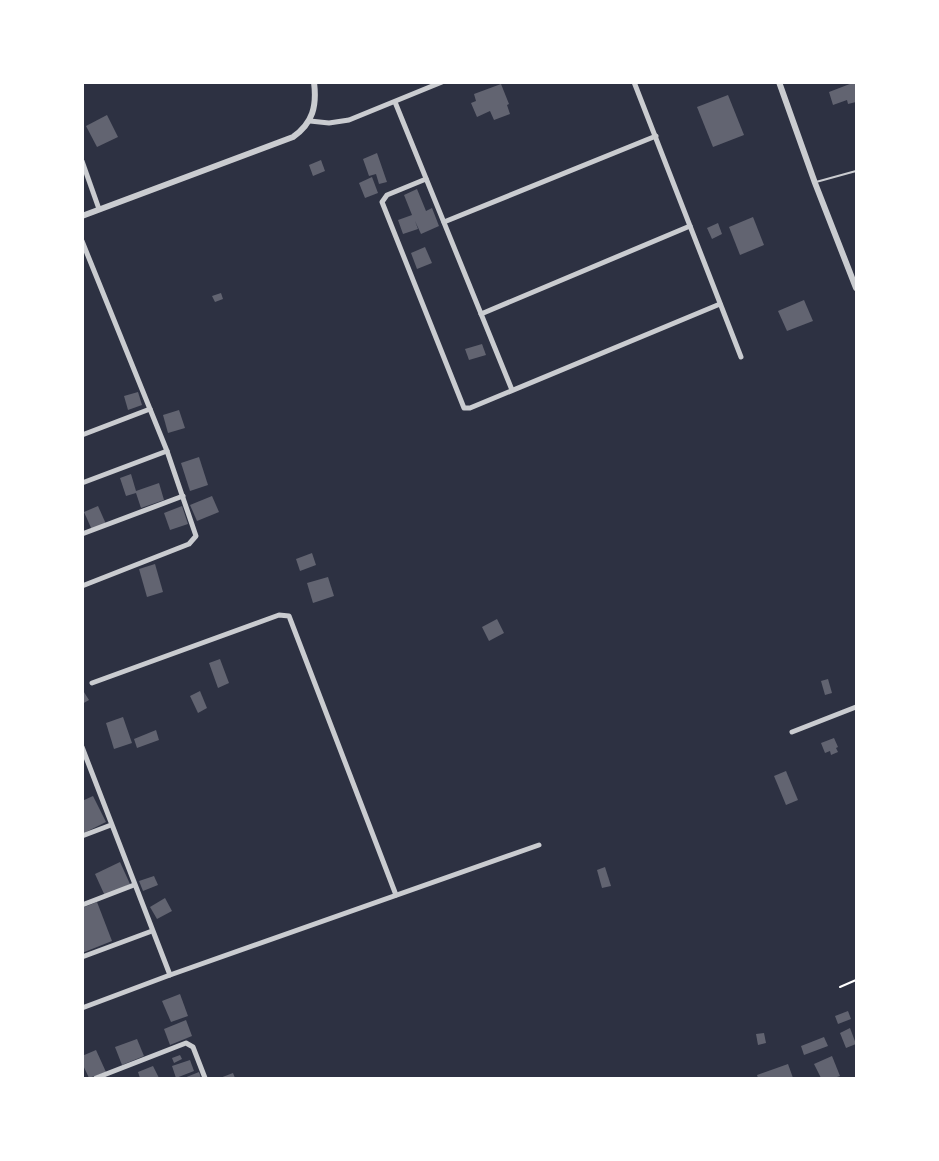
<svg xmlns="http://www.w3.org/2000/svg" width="939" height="1161" viewBox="0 0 939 1161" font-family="'Noto Serif',serif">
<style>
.building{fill:#626471}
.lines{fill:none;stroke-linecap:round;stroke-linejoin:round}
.path{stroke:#fff;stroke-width:2}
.service{stroke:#caccd0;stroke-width:2}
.minor{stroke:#caccd0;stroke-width:5}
.tertiary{stroke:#caccd0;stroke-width:6}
</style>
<rect width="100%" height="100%" fill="#2d3142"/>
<g class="building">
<path d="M 855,82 L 856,82 L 856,102 L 848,104 L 847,100 L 833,105 L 829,92 Z"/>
<path d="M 501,84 L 509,104 L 507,105 L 510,114 L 494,120 L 490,111 L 477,117 L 471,103 L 476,101 L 474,94 Z"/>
<path d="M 728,95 L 744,135 L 713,147 L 697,107 Z"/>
<path d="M 107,115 L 118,137 L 97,147 L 86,126 Z"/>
<path d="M 377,153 L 387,182 L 379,184 L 376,174 L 369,176 L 363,159 Z"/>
<path d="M 321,160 L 325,171 L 313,176 L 309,165 Z"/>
<path d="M 372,177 L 378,193 L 365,198 L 359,183 Z"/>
<path d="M 417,189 L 426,211 L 432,208 L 439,226 L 421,234 L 415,221 L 418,229 L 403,234 L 398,220 L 412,215 L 404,195 Z"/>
<path d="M 753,217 L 764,245 L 740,255 L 729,227 Z"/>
<path d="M 718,223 L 722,234 L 712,239 L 707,228 Z"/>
<path d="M 425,247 L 432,263 L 417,269 L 411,253 Z"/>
<path d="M 221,293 L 223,299 L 215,302 L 212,296 Z"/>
<path d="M 804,300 L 813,321 L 787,331 L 778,311 Z"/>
<path d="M 482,344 L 486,355 L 469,360 L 465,349 Z"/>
<path d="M 138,392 L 142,405 L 128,410 L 124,396 Z"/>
<path d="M 179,410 L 185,428 L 168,433 L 163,415 Z"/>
<path d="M 199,457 L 208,485 L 190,491 L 181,463 Z"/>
<path d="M 131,474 L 136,491 L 159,483 L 164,500 L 141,508 L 136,493 L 126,496 L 120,478 Z"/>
<path d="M 212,496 L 219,512 L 197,521 L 190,505 Z"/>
<path d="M 98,506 L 106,524 L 92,530 L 84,512 Z"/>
<path d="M 182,506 L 188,524 L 170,530 L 164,513 Z"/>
<path d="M 312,553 L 316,565 L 300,571 L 296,559 Z"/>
<path d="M 155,564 L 163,592 L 147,597 L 139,569 Z"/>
<path d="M 328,577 L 334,596 L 313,603 L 307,583 Z"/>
<path d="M 497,619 L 504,633 L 489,641 L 482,627 Z"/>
<path d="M 220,659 L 229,683 L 218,688 L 209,663 Z"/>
<path d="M 828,679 L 832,693 L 825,695 L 821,681 Z"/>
<path d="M 82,689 L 89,700 L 82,704 Z"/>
<path d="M 200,691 L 207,708 L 198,713 L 190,696 Z"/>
<path d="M 123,717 L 132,743 L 114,749 L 106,723 Z"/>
<path d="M 156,730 L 159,740 L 137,748 L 134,739 Z"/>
<path d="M 834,738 L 838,747 L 836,748 L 838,752 L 831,755 L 830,751 L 825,753 L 821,743 Z"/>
<path d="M 786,771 L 798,800 L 786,805 L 774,776 Z"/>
<path d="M 93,796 L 106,822 L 82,834 L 82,801 Z"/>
<path d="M 120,862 L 130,884 L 105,896 L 95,874 Z"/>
<path d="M 605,867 L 611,886 L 602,888 L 597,870 Z"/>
<path d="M 154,876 L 158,885 L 143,891 L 139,881 Z"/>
<path d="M 165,898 L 172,911 L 157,919 L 150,907 Z"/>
<path d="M 97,902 L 112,941 L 82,953 L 82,908 Z"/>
<path d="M 180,994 L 188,1016 L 171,1022 L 162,1001 Z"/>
<path d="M 848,1011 L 851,1019 L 838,1024 L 835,1016 Z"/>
<path d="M 186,1020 L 192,1036 L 170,1045 L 164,1029 Z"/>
<path d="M 850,1028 L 856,1044 L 846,1048 L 840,1033 Z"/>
<path d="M 764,1033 L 766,1043 L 758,1045 L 756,1034 Z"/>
<path d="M 824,1037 L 828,1046 L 804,1055 L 801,1046 Z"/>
<path d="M 137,1039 L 144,1056 L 122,1065 L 115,1047 Z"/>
<path d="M 96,1050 L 106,1072 L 89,1078 L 82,1063 L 82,1056 Z"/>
<path d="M 180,1055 L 182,1059 L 174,1063 L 172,1058 Z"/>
<path d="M 832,1056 L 840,1076 L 834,1078 L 821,1078 L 814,1064 Z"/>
<path d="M 190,1060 L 194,1071 L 176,1078 L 172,1066 Z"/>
<path d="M 788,1064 L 793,1078 L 758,1078 L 757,1075 Z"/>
<path d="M 153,1066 L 159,1078 L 140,1078 L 138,1072 Z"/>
<path d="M 199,1072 L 201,1078 L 184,1078 Z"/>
<path d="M 233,1073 L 235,1078 L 220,1078 Z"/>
</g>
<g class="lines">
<path class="path" d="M 840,987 L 856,980"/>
<path class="service" d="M 816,182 L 856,171"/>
<g class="minor">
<path d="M 634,82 L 741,357"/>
<path d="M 395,102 L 512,390"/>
<path d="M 310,121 L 329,123 L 349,120 L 442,82"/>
<path d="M 82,161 L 99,209"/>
<path d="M 426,179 L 387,195 L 382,202 L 464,408 L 470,408 L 720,304"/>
<path d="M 444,222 L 656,136"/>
<path d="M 82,241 L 167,451 L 196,536 L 189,544 L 82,586"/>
<path d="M 481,314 L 690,226"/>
<path d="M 82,435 L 150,409"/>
<path d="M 82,483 L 167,451"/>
<path d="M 82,534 L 183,496"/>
<path d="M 92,683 L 279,615 L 289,616 L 396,895"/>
<path d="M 792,732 L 856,707"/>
<path d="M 82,747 L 170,975"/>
<path d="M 82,836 L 111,825"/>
<path d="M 82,905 L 134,885"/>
<path d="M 82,957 L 152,931"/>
<path d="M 82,1008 L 170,975 L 539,845"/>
<path d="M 96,1078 L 186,1043 L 193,1047 L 205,1078"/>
</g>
<g class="tertiary">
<path d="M 779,82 L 815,183 L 856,288"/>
<path d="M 82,216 L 293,137 C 313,123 317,106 314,82"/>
</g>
</g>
<rect width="939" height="1161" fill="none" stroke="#ffffff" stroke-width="168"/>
</svg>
